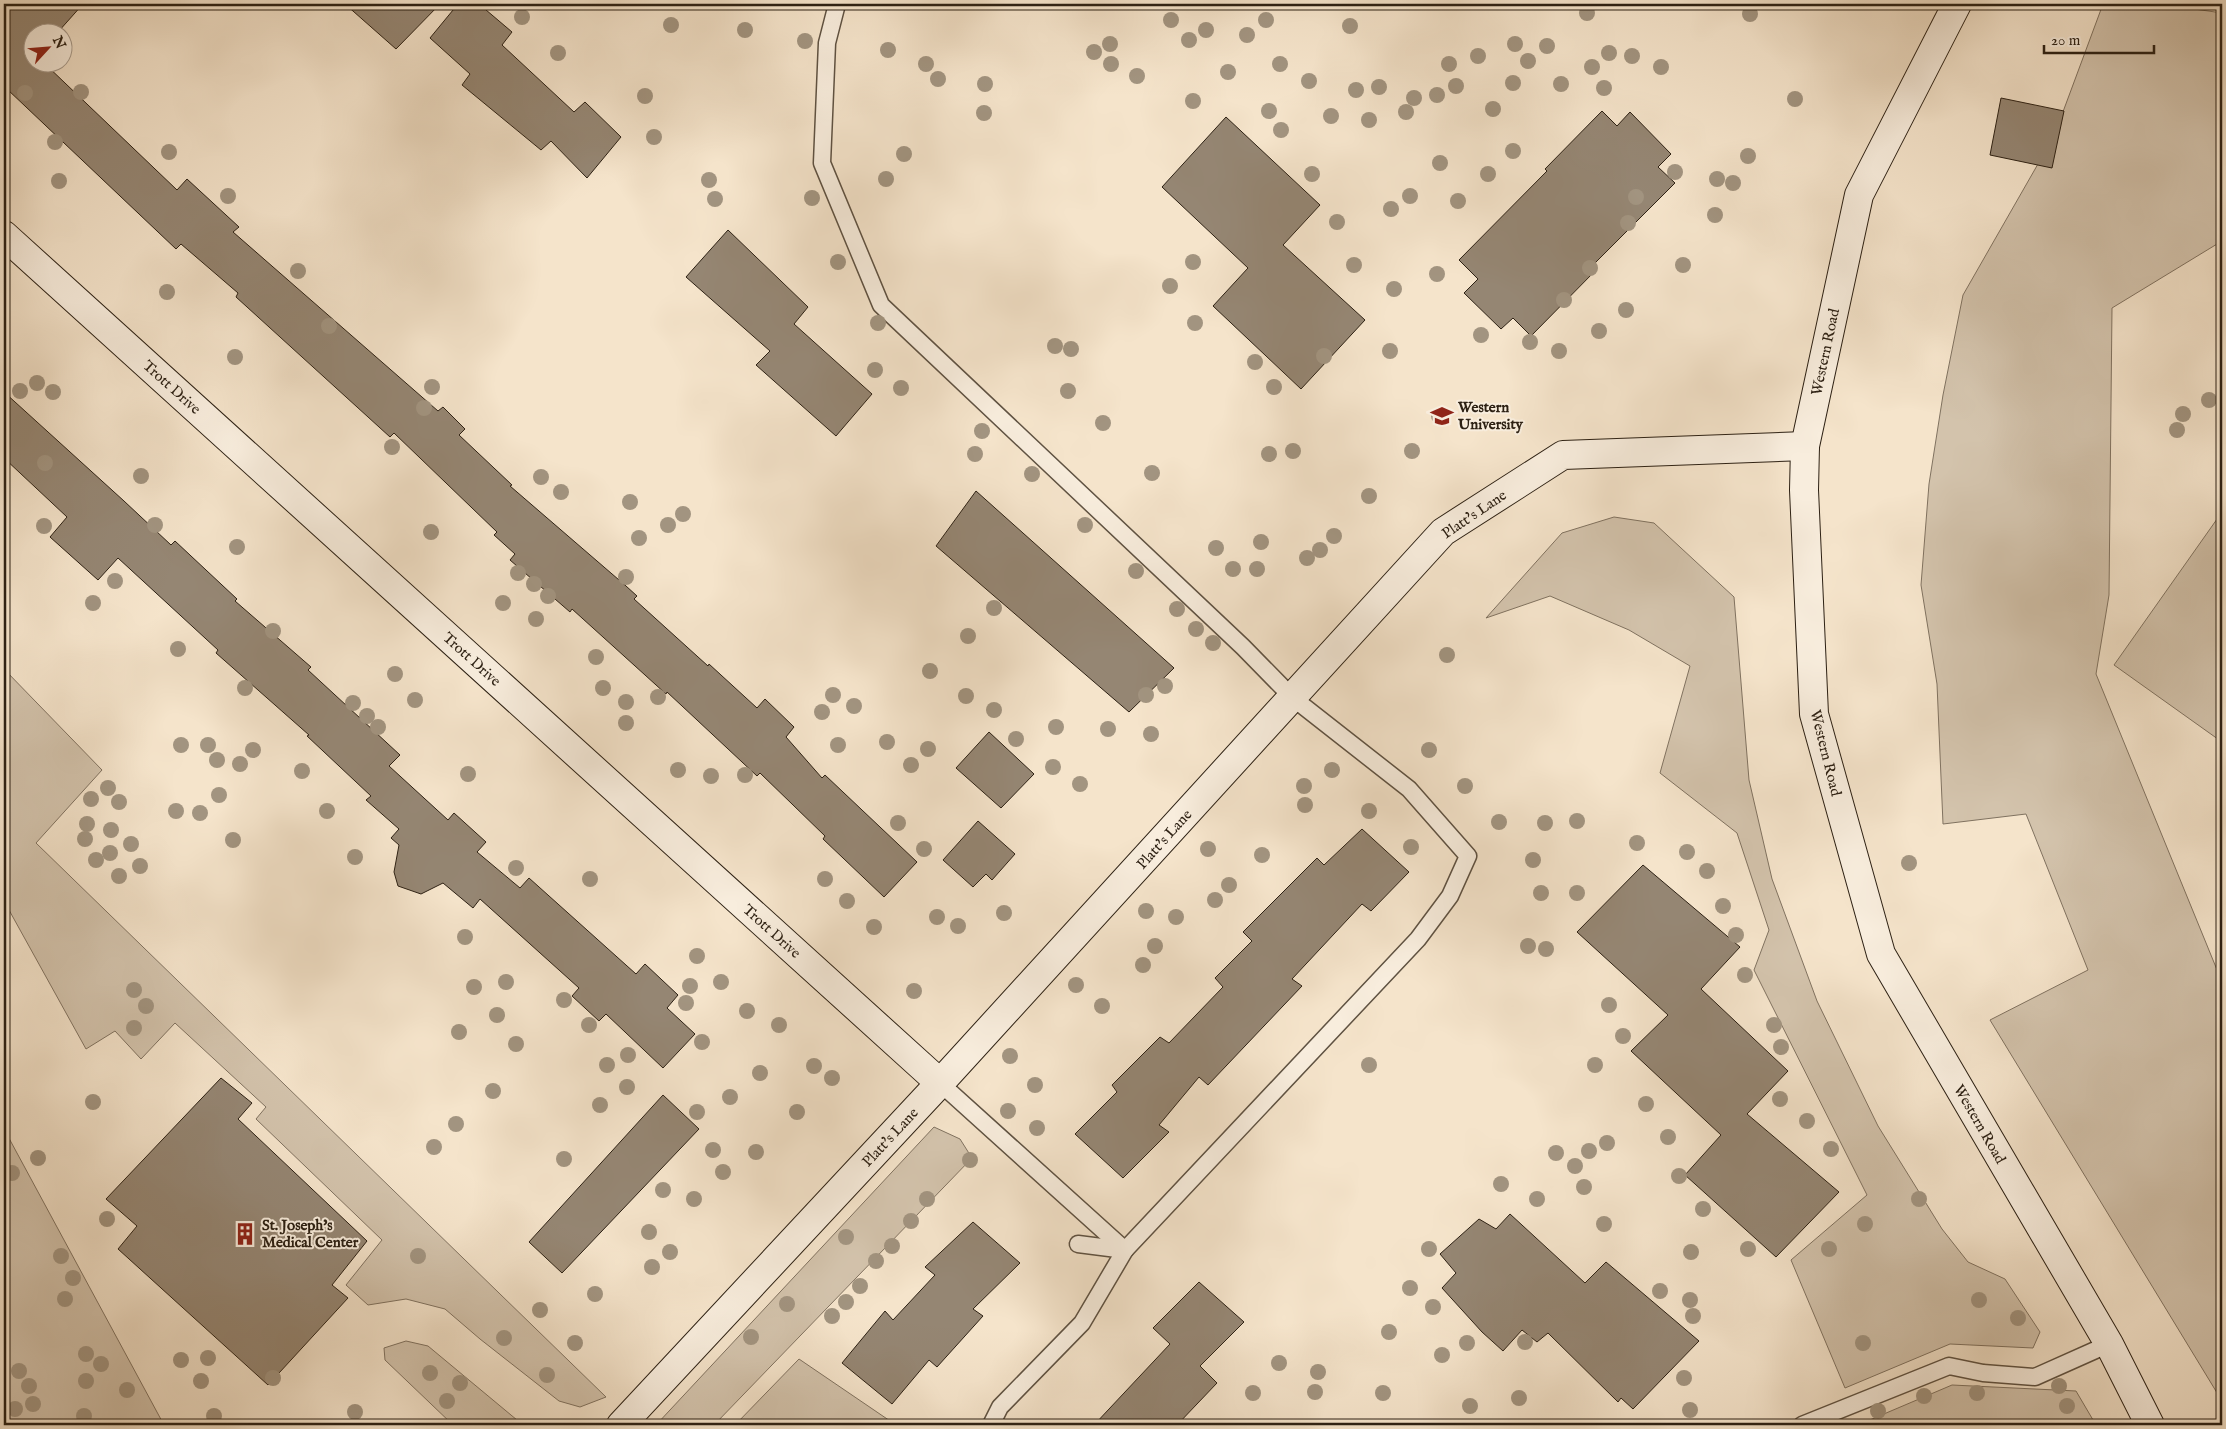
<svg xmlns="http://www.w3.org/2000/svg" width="2226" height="1429" viewBox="0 0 2226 1429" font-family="'IM FELL English',serif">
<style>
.green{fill:#d3c3ac;stroke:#807260}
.building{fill:#958673;stroke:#2d2114}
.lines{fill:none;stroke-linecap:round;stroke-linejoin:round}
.lane-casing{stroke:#5f5242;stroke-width:19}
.secondary-casing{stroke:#2d2114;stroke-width:30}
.lane{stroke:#f8eddd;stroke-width:16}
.secondary{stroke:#f8eddd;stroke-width:28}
.tree{fill:#a29480}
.labels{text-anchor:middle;stroke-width:4;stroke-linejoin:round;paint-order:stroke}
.street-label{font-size:15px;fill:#2d2114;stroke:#f8eddd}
.poi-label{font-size:15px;font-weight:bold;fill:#2d2114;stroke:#f8eddd;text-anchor:start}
</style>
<rect width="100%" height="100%" fill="#f5e4cb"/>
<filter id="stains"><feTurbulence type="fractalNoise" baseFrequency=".004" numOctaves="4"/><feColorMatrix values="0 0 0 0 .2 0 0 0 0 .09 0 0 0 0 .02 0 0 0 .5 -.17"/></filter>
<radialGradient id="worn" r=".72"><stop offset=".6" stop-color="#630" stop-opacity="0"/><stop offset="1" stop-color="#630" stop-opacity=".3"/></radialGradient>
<g class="green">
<path d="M 2103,4 L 2160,4 L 2222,13 L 2222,241 L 2112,308 L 2109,595 L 2096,674 L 2222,982 L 2222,1401 L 1990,1020 L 2088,970 L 2026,814 L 1943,824 L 1937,684 L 1921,585 L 1929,484 L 1943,395 L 1963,295 L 2054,136 Z"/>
<path d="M 2222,512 L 2222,742 L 2114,665 Z"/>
<path d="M 1614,517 L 1654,523 L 1734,597 L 1749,780 L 1772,879 L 1817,1001 L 1878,1126 L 1942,1229 L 1968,1262 L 2005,1279 L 2040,1332 L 2033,1348 L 1950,1344 L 1845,1388 L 1791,1260 L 1867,1195 L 1754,970 L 1769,930 L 1737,833 L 1660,773 L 1690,666 L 1629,630 L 1550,596 L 1486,618 L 1562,533 Z"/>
<path d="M 4,669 L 102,770 L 36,843 L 606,1397 L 580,1407 L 559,1401 L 480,1339 L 445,1309 L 406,1299 L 368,1305 L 346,1285 L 382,1240 L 256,1119 L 266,1107 L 175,1023 L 141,1059 L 115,1031 L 86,1049 L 4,901 Z"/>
<path d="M 934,1127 L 960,1139 L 972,1158 L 714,1425 L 656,1425 Z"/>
<path d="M 4,1129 L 164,1425 L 4,1425 Z"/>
<path d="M 406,1341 L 428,1346 L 523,1425 L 453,1425 L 385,1360 L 384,1348 Z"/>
<path d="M 799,1359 L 896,1425 L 735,1425 Z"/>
<path d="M 1952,1385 L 2076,1391 L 2096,1425 L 1858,1425 Z"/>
</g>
<g class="building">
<path d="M 4,4 L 83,4 L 58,32 L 32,32 L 31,62 L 43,62 L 177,190 L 187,179 L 239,227 L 233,232 L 438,411 L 443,407 L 465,429 L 459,435 L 512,485 L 510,486 L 626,586 L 637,596 L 634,599 L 708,666 L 709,664 L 757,708 L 765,699 L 794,727 L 786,737 L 822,778 L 825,775 L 917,862 L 884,897 L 823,839 L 825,836 L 760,773 L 757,776 L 667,692 L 666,694 L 572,609 L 570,612 L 510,560 L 515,554 L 494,535 L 497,532 L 394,433 L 390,437 L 236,297 L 238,293 L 181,244 L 176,249 L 7,89 L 4,93 Z"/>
<path d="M 345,4 L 440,4 L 396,49 Z"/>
<path d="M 458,4 L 479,4 L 512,32 L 502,45 L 574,112 L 585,102 L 621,137 L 587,178 L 551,141 L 541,150 L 462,85 L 470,74 L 430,38 Z"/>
<path d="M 2001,98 L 2064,111 L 2052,168 L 1990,155 Z"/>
<path d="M 1602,111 L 1617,126 L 1630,112 L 1671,154 L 1658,167 L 1675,183 L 1592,266 L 1596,270 L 1531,336 L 1513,318 L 1501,329 L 1464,293 L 1478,279 L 1459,260 L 1547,171 L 1545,169 Z"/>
<path d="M 1226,117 L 1320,205 L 1283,245 L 1365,320 L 1301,389 L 1213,306 L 1248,268 L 1162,187 Z"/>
<path d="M 728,230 L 808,307 L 794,324 L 872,394 L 836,436 L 756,365 L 770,351 L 686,277 Z"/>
<path d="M 4,392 L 124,501 L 171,545 L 175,541 L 237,599 L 235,601 L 311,667 L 308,670 L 400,755 L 389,766 L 448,820 L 454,813 L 486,842 L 477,852 L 520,888 L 529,878 L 636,974 L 645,964 L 678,995 L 667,1008 L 695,1034 L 663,1068 L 606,1014 L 599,1021 L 572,996 L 579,988 L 480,899 L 473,908 L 443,883 L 421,894 L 398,886 L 394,872 L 399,845 L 391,838 L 399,829 L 366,800 L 371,796 L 307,736 L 309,735 L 216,653 L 218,650 L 118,558 L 98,580 L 50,537 L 67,517 L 4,458 Z"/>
<path d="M 976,491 L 1174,668 L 1129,712 L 936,546 Z"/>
<path d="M 989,732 L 1034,774 L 1001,808 L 956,768 Z"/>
<path d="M 978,821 L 1015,854 L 992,880 L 986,874 L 973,887 L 943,860 Z"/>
<path d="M 1362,829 L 1409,872 L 1371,911 L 1362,904 L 1292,979 L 1302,986 L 1208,1085 L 1199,1077 L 1159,1125 L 1169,1132 L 1123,1178 L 1075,1134 L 1117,1092 L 1112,1085 L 1160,1037 L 1169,1043 L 1223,987 L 1215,978 L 1252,941 L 1243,932 L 1317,858 L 1324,865 Z"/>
<path d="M 1643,865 L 1740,947 L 1701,989 L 1788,1071 L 1747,1114 L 1839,1192 L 1776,1257 L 1685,1175 L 1721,1135 L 1631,1051 L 1668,1015 L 1577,932 Z"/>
<path d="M 221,1078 L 252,1103 L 238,1119 L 367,1241 L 332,1285 L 348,1298 L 268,1385 L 118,1249 L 137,1226 L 106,1199 Z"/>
<path d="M 663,1095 L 699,1129 L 562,1273 L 529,1242 Z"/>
<path d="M 1510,1214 L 1585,1283 L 1606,1262 L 1699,1341 L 1633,1409 L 1621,1398 L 1618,1402 L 1548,1333 L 1537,1342 L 1522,1330 L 1503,1351 L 1482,1332 L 1442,1288 L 1456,1273 L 1440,1254 L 1479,1219 L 1496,1229 Z"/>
<path d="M 973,1222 L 1020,1263 L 973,1309 L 983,1316 L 937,1367 L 929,1360 L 892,1404 L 842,1363 L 885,1311 L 893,1320 L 935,1275 L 925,1267 Z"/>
<path d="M 1199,1282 L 1244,1322 L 1200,1366 L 1217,1383 L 1177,1425 L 1094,1425 L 1170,1344 L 1153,1328 Z"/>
</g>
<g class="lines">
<defs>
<g id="lane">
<path d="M 837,4 L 827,43 L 822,163 L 881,305 L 1243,647 L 1293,698 L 1409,789 L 1468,856 L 1450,896 L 1418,939 L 1125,1250 L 1082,1323 L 1000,1407 L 991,1425"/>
<path d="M 940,1083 L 1125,1250"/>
<path d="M 1078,1244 L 1125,1250"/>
<path d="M 1802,1425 L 1949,1366 L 1983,1373 L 2035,1377 L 2109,1344"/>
</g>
<g id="secondary">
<path d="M 1957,4 L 1859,195 L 1805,446 L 1804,490 L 1814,714 L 1881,954 L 2109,1344 L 2150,1425"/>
<path d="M 4,235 L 940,1083"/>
<path d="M 621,1425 L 940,1083 L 1443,532 L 1563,455 L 1805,446"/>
</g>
</defs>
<use href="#lane" class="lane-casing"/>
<use href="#secondary" class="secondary-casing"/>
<use href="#lane" class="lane"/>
<use href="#secondary" class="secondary"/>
</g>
<g class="tree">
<circle cx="1587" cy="13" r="8"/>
<circle cx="1750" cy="14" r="8"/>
<circle cx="522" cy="17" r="8"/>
<circle cx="1171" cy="20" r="8"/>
<circle cx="1266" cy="20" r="8"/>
<circle cx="671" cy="25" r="8"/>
<circle cx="1350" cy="26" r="8"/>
<circle cx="745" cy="30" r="8"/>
<circle cx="1206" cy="30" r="8"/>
<circle cx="1247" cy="35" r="8"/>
<circle cx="1189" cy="40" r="8"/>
<circle cx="805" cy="41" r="8"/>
<circle cx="1110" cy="44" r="8"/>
<circle cx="1515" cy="44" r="8"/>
<circle cx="1547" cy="46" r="8"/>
<circle cx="888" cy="50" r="8"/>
<circle cx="1094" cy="52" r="8"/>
<circle cx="558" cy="53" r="8"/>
<circle cx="1609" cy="53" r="8"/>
<circle cx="1478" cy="56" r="8"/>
<circle cx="1632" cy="56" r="8"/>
<circle cx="1528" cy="61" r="8"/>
<circle cx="926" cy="64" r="8"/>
<circle cx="1111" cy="64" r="8"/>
<circle cx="1280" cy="64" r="8"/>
<circle cx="1449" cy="64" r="8"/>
<circle cx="1592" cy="67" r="8"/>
<circle cx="1661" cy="67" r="8"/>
<circle cx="1228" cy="72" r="8"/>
<circle cx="1137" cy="76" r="8"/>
<circle cx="938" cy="79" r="8"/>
<circle cx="1309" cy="81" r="8"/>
<circle cx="1513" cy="83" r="8"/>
<circle cx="985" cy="84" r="8"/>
<circle cx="1561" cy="84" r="8"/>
<circle cx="1456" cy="86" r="8"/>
<circle cx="1379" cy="87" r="8"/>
<circle cx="1604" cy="88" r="8"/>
<circle cx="1356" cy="90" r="8"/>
<circle cx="81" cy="92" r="8"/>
<circle cx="25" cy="93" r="8"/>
<circle cx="1437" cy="95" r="8"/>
<circle cx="645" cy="96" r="8"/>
<circle cx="1414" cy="98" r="8"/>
<circle cx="1795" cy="99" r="8"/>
<circle cx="1193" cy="101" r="8"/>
<circle cx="1493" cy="109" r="8"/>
<circle cx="1269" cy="111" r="8"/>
<circle cx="1406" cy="112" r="8"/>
<circle cx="984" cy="113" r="8"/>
<circle cx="1331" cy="116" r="8"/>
<circle cx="1369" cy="120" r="8"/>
<circle cx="1281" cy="130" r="8"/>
<circle cx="654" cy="137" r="8"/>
<circle cx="55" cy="142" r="8"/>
<circle cx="1513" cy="151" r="8"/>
<circle cx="169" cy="152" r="8"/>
<circle cx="904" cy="154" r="8"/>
<circle cx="1748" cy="156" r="8"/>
<circle cx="1440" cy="163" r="8"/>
<circle cx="1675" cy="172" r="8"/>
<circle cx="1312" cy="174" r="8"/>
<circle cx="1488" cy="174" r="8"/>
<circle cx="886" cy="179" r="8"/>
<circle cx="1717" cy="179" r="8"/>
<circle cx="709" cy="180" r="8"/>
<circle cx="59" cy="181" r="8"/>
<circle cx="1733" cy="183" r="8"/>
<circle cx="228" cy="196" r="8"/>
<circle cx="1410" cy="196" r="8"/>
<circle cx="1636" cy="197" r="8"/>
<circle cx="812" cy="198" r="8"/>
<circle cx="715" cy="199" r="8"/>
<circle cx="1458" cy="201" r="8"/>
<circle cx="1391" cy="209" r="8"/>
<circle cx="1715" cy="215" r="8"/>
<circle cx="1337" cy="222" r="8"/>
<circle cx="1628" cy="223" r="8"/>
<circle cx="838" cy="262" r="8"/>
<circle cx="1193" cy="262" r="8"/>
<circle cx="1354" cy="265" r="8"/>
<circle cx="1683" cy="265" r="8"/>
<circle cx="1590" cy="268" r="8"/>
<circle cx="298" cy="271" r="8"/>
<circle cx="1437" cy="274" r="8"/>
<circle cx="1170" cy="286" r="8"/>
<circle cx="1394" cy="289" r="8"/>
<circle cx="167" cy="292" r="8"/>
<circle cx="1564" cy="300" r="8"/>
<circle cx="1626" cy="310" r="8"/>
<circle cx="878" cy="323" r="8"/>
<circle cx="1195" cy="323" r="8"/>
<circle cx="329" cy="326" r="8"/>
<circle cx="1599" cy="331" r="8"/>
<circle cx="1481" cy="335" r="8"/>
<circle cx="1530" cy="342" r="8"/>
<circle cx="1055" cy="346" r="8"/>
<circle cx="1071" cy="349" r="8"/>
<circle cx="1390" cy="351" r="8"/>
<circle cx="1559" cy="351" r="8"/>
<circle cx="1324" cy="356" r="8"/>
<circle cx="235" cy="357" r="8"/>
<circle cx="1255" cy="362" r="8"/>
<circle cx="875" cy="370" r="8"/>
<circle cx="37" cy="383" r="8"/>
<circle cx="432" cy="387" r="8"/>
<circle cx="1274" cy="387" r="8"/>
<circle cx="901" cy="388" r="8"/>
<circle cx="20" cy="391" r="8"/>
<circle cx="1068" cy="391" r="8"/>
<circle cx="53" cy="392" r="8"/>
<circle cx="2209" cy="400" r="8"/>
<circle cx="424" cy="408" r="8"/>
<circle cx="2183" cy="414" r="8"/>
<circle cx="1439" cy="416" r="8"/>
<circle cx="1103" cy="423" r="8"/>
<circle cx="2177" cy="430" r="8"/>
<circle cx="982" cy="431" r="8"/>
<circle cx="392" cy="447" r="8"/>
<circle cx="1293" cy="451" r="8"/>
<circle cx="1412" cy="451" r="8"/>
<circle cx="975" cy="454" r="8"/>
<circle cx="1269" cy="454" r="8"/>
<circle cx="45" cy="463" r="8"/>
<circle cx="1152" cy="473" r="8"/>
<circle cx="1032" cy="474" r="8"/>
<circle cx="141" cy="476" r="8"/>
<circle cx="541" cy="477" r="8"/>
<circle cx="561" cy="492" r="8"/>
<circle cx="1369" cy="496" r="8"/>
<circle cx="630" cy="502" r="8"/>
<circle cx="683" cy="514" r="8"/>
<circle cx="155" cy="525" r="8"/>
<circle cx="668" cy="525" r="8"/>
<circle cx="1085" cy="525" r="8"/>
<circle cx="44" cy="526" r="8"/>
<circle cx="431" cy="532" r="8"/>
<circle cx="1334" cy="536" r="8"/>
<circle cx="639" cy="538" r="8"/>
<circle cx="1261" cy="542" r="8"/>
<circle cx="237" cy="547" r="8"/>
<circle cx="1216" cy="548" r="8"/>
<circle cx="1320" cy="550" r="8"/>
<circle cx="1307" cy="558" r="8"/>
<circle cx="1233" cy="569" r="8"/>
<circle cx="1257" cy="569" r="8"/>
<circle cx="1136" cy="571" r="8"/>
<circle cx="518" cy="573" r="8"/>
<circle cx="626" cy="577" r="8"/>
<circle cx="115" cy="581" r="8"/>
<circle cx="534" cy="584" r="8"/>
<circle cx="548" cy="596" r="8"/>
<circle cx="93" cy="603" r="8"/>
<circle cx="503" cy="603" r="8"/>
<circle cx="994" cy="608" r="8"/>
<circle cx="1177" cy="609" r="8"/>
<circle cx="536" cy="619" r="8"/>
<circle cx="1196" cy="629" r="8"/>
<circle cx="273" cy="631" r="8"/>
<circle cx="968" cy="636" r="8"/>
<circle cx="1213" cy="643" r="8"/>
<circle cx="178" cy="649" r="8"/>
<circle cx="1447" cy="655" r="8"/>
<circle cx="596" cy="657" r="8"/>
<circle cx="930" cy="671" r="8"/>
<circle cx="395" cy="674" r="8"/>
<circle cx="1165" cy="686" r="8"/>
<circle cx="245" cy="688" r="8"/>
<circle cx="603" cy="688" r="8"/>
<circle cx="833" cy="695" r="8"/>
<circle cx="1146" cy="695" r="8"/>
<circle cx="966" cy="696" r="8"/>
<circle cx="658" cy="697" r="8"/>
<circle cx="415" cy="700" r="8"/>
<circle cx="626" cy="702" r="8"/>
<circle cx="353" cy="703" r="8"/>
<circle cx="854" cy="706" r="8"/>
<circle cx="994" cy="710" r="8"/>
<circle cx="822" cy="712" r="8"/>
<circle cx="367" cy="716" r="8"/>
<circle cx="626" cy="723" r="8"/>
<circle cx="378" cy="727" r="8"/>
<circle cx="1056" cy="727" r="8"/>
<circle cx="1108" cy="729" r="8"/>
<circle cx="1151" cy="734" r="8"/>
<circle cx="1016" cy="739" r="8"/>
<circle cx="887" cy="742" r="8"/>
<circle cx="181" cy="745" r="8"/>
<circle cx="208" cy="745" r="8"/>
<circle cx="838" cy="745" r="8"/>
<circle cx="928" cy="749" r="8"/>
<circle cx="253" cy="750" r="8"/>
<circle cx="1429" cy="750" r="8"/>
<circle cx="217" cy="760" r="8"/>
<circle cx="240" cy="764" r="8"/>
<circle cx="911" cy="765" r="8"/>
<circle cx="1053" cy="767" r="8"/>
<circle cx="678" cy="770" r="8"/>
<circle cx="1332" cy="770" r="8"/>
<circle cx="302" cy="771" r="8"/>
<circle cx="468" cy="774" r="8"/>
<circle cx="745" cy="775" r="8"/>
<circle cx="711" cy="776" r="8"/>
<circle cx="1080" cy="784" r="8"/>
<circle cx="1304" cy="786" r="8"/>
<circle cx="1465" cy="786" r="8"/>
<circle cx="108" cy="788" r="8"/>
<circle cx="219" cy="795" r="8"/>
<circle cx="91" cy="799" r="8"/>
<circle cx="119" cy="802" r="8"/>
<circle cx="1305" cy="805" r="8"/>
<circle cx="176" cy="811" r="8"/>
<circle cx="327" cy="811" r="8"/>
<circle cx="1369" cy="811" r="8"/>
<circle cx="200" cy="813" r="8"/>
<circle cx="1577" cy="821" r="8"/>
<circle cx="1499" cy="822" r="8"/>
<circle cx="898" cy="823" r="8"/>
<circle cx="1545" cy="823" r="8"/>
<circle cx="87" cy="824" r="8"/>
<circle cx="111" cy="830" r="8"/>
<circle cx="85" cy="839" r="8"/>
<circle cx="233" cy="840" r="8"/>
<circle cx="1637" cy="843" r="8"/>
<circle cx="131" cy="844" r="8"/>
<circle cx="1411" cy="847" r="8"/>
<circle cx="924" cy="849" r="8"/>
<circle cx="1208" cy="849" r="8"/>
<circle cx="1687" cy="852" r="8"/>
<circle cx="110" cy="853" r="8"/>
<circle cx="1262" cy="855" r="8"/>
<circle cx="355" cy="857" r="8"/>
<circle cx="96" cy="860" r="8"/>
<circle cx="1533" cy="860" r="8"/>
<circle cx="1909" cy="863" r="8"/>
<circle cx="140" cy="866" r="8"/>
<circle cx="516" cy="868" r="8"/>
<circle cx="1707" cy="871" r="8"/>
<circle cx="119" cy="876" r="8"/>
<circle cx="590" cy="879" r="8"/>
<circle cx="825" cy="879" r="8"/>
<circle cx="1229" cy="885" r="8"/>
<circle cx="1541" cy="893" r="8"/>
<circle cx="1577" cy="893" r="8"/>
<circle cx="1215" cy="900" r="8"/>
<circle cx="847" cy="901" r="8"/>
<circle cx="1723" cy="906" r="8"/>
<circle cx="1146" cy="911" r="8"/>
<circle cx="1004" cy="913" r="8"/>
<circle cx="937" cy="917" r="8"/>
<circle cx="1176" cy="917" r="8"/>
<circle cx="958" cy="926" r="8"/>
<circle cx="874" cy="927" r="8"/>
<circle cx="1736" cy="935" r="8"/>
<circle cx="465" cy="937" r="8"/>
<circle cx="1155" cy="946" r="8"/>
<circle cx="1528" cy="946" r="8"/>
<circle cx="1546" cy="949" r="8"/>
<circle cx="697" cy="956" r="8"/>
<circle cx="1143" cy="965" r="8"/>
<circle cx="1745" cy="975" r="8"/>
<circle cx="506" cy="982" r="8"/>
<circle cx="721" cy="982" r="8"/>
<circle cx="1076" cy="985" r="8"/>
<circle cx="690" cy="986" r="8"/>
<circle cx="474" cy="987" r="8"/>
<circle cx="134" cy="990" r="8"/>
<circle cx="914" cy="991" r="8"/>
<circle cx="564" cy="1000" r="8"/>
<circle cx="686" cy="1003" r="8"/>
<circle cx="1609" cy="1005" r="8"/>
<circle cx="146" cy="1006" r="8"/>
<circle cx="1102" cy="1006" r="8"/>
<circle cx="747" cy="1011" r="8"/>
<circle cx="497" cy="1015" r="8"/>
<circle cx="589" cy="1025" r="8"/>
<circle cx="779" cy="1025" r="8"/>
<circle cx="1774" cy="1025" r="8"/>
<circle cx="134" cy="1028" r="8"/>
<circle cx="459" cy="1032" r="8"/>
<circle cx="1623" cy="1036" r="8"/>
<circle cx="702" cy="1042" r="8"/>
<circle cx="516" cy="1044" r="8"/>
<circle cx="1781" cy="1047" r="8"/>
<circle cx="628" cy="1055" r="8"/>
<circle cx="1010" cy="1056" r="8"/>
<circle cx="607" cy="1065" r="8"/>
<circle cx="1369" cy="1065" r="8"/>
<circle cx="1595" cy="1065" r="8"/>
<circle cx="814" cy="1066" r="8"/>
<circle cx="760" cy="1073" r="8"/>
<circle cx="832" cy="1078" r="8"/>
<circle cx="1035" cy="1085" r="8"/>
<circle cx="627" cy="1087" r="8"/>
<circle cx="493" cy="1091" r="8"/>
<circle cx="730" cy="1097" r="8"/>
<circle cx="1780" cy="1099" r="8"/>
<circle cx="93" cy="1102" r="8"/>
<circle cx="1646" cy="1104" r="8"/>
<circle cx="600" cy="1105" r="8"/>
<circle cx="1008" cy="1111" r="8"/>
<circle cx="697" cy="1112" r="8"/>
<circle cx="797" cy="1112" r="8"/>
<circle cx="1807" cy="1121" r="8"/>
<circle cx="456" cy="1124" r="8"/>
<circle cx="1037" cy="1128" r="8"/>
<circle cx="1668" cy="1137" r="8"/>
<circle cx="1607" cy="1143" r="8"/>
<circle cx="434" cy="1147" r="8"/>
<circle cx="1831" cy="1149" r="8"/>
<circle cx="713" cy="1150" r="8"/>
<circle cx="1589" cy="1151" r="8"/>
<circle cx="756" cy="1152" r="8"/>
<circle cx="1556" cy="1153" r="8"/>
<circle cx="38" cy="1158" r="8"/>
<circle cx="564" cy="1159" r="8"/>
<circle cx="970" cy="1160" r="8"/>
<circle cx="1575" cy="1166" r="8"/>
<circle cx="723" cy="1172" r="8"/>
<circle cx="12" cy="1173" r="8"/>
<circle cx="1679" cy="1176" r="8"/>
<circle cx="1501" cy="1184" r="8"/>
<circle cx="1584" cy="1187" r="8"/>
<circle cx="663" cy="1190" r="8"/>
<circle cx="694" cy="1199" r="8"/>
<circle cx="927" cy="1199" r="8"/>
<circle cx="1537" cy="1199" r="8"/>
<circle cx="1919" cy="1199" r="8"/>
<circle cx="1703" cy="1209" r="8"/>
<circle cx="107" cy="1219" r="8"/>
<circle cx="911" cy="1221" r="8"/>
<circle cx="1604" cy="1224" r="8"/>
<circle cx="1865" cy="1224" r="8"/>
<circle cx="649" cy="1232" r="8"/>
<circle cx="846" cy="1237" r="8"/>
<circle cx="892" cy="1246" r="8"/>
<circle cx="1429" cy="1249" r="8"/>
<circle cx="1748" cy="1249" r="8"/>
<circle cx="1829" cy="1249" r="8"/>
<circle cx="670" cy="1252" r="8"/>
<circle cx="1691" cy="1252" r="8"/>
<circle cx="61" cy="1256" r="8"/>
<circle cx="418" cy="1256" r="8"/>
<circle cx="876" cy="1261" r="8"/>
<circle cx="652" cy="1267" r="8"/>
<circle cx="73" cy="1278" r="8"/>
<circle cx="860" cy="1286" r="8"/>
<circle cx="1410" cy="1288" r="8"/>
<circle cx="1660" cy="1291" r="8"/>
<circle cx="595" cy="1294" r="8"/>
<circle cx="65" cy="1299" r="8"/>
<circle cx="1690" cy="1300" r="8"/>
<circle cx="1979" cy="1300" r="8"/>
<circle cx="846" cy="1302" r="8"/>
<circle cx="787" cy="1304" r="8"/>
<circle cx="1433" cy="1307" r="8"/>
<circle cx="540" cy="1310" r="8"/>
<circle cx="832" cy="1316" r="8"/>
<circle cx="1693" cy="1316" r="8"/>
<circle cx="2018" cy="1318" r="8"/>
<circle cx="1389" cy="1332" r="8"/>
<circle cx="751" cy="1337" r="8"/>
<circle cx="504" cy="1338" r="8"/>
<circle cx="1525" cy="1342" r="8"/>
<circle cx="575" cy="1343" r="8"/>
<circle cx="1467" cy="1343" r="8"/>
<circle cx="1863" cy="1343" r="8"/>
<circle cx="86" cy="1354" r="8"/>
<circle cx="1442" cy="1355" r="8"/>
<circle cx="208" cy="1358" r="8"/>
<circle cx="181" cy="1360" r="8"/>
<circle cx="1279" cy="1363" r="8"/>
<circle cx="101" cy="1364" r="8"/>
<circle cx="19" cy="1371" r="8"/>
<circle cx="1318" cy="1372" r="8"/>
<circle cx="430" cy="1373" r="8"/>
<circle cx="547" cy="1375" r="8"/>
<circle cx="273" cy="1378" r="8"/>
<circle cx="1684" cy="1378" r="8"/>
<circle cx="86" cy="1381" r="8"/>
<circle cx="201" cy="1381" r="8"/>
<circle cx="460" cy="1383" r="8"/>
<circle cx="29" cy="1386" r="8"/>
<circle cx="2059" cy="1386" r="8"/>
<circle cx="127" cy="1390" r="8"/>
<circle cx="1315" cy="1392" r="8"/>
<circle cx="1253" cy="1393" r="8"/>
<circle cx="1383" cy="1393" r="8"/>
<circle cx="1977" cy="1393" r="8"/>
<circle cx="1924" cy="1396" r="8"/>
<circle cx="1519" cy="1398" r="8"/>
<circle cx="447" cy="1401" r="8"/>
<circle cx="33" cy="1404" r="8"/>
<circle cx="1470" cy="1406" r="8"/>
<circle cx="2067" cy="1406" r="8"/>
<circle cx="15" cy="1409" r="8"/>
<circle cx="1690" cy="1410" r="8"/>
<circle cx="1878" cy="1411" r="8"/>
<circle cx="355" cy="1412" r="8"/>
<circle cx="84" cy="1416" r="8"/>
<circle cx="214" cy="1416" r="8"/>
</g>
<defs>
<symbol id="university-bare" viewBox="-9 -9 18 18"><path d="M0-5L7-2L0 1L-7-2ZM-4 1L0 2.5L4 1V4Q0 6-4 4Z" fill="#8f2418" stroke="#f8eddd" stroke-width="2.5" paint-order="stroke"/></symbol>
<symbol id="building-bare" viewBox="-9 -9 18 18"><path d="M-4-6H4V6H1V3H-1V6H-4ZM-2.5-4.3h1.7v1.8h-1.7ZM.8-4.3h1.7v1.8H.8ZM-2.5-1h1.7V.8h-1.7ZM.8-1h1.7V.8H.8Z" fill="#8f2418" stroke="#f8eddd" stroke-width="2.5" paint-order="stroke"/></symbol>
</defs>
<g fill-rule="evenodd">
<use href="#university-bare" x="1426" y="400" width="32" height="32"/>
<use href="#building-bare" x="229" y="1218" width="32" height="32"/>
</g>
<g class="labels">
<g class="street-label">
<text transform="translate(1825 352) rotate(-78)" y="5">Western Road</text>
<text transform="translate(172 387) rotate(42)" y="5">Trott Drive</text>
<text transform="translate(1474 514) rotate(-34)" y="5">Platt's Lane</text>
<text transform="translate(472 659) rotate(42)" y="5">Trott Drive</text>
<text transform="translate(1826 753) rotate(76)" y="5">Western Road</text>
<text transform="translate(1164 839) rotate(-48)" y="5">Platt's Lane</text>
<text transform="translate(772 931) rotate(42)" y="5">Trott Drive</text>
<text transform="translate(1980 1124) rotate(60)" y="5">Western Road</text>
<text transform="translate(890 1137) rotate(-47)" y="5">Platt's Lane</text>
</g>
<g class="poi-label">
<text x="1458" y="412">Western<tspan x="1458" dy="17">University</tspan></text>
<text x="262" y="1230">St. Joseph's<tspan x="262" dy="17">Medical Center</tspan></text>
</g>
</g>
<rect width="2226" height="1429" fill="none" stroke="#f5e4cb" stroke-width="20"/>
<rect x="5" y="5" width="2216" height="1419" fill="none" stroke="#2d2114" stroke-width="2.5"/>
<rect x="10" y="10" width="2206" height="1409" fill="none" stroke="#2d2114"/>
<g transform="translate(48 48) rotate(64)"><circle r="24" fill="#f8eddd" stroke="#a79b8d"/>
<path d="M0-4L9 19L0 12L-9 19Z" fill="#8f2418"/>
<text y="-8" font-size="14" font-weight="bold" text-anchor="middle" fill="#2d2114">N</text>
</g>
<path d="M2044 45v8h110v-8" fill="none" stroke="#2d2114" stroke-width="2.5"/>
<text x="2051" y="45" font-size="15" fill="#2d2114" stroke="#f8eddd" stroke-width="4" paint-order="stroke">20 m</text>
<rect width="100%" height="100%" filter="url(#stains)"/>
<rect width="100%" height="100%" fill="url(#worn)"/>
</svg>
